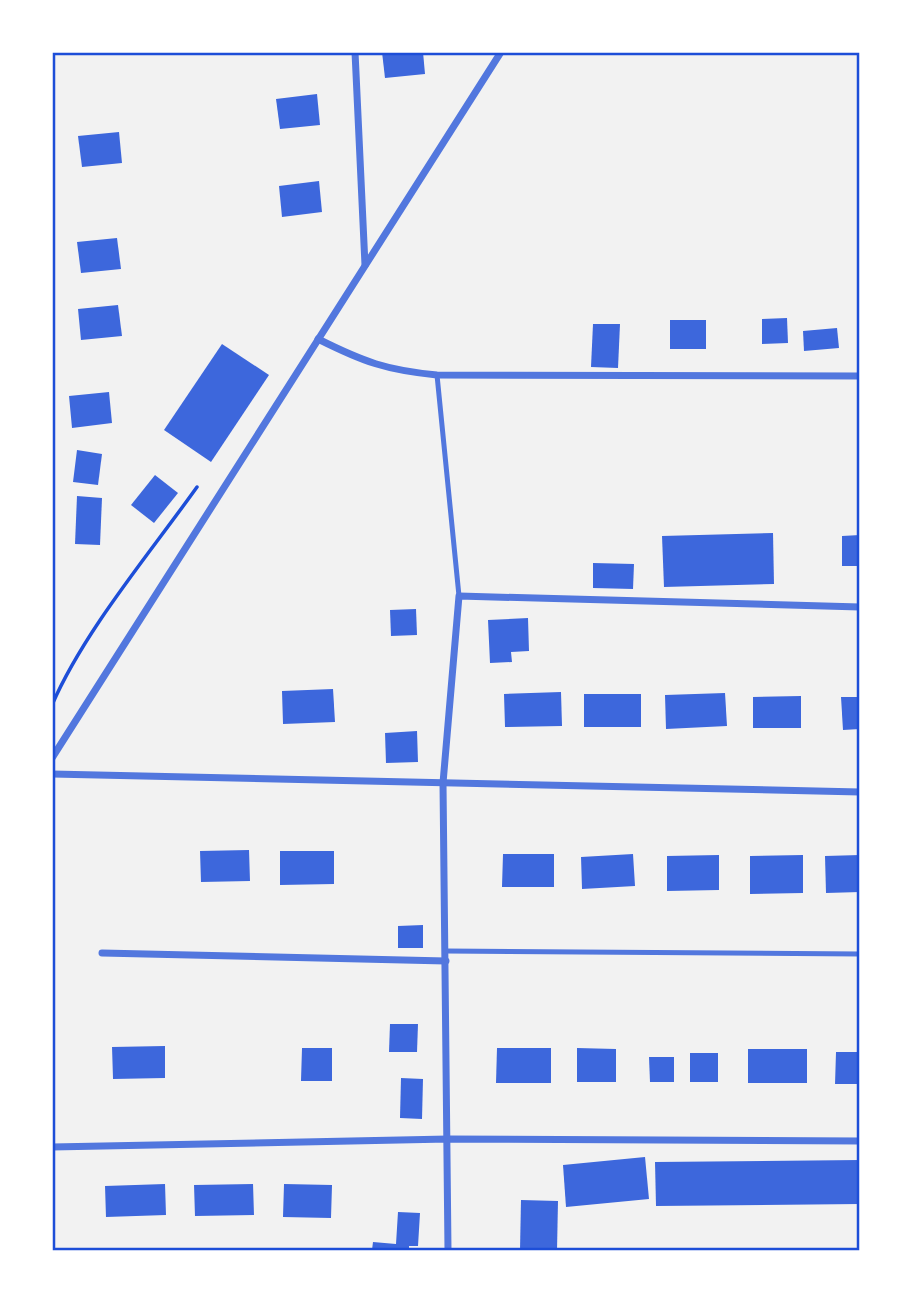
<svg xmlns="http://www.w3.org/2000/svg" width="912" height="1303" viewBox="0 0 912 1303" font-family="'Source Sans 3',sans-serif">
<style>
.building{fill:#3d67dc}
.lines{fill:none;stroke-linecap:round;stroke-linejoin:round}
.path{stroke:#1d4ed8;stroke-width:3.5}
.service{stroke:#5277de;stroke-width:5}
.minor{stroke:#5277de;stroke-width:7}
.neatline{fill:none;stroke:#1d4ed8;stroke-width:2.5}
</style>
<rect width="100%" height="100%" fill="#f2f2f2"/>
<g class="building">
<path d="M 382,52 L 423,52 L 425,74 L 385,78 Z"/>
<path d="M 317,94 L 320,125 L 280,129 L 276,99 Z"/>
<path d="M 119,132 L 122,163 L 82,167 L 78,136 Z"/>
<path d="M 319,181 L 322,212 L 282,217 L 279,186 Z"/>
<path d="M 117,238 L 121,269 L 81,273 L 77,242 Z"/>
<path d="M 118,305 L 122,336 L 81,340 L 78,309 Z"/>
<path d="M 787,318 L 788,343 L 762,344 L 762,319 Z"/>
<rect x="670" y="320" width="36" height="29"/>
<path d="M 593,324 L 620,324 L 618,368 L 591,367 Z"/>
<path d="M 837,328 L 839,348 L 804,351 L 803,331 Z"/>
<path d="M 222,344 L 269,375 L 211,462 L 164,430 Z"/>
<path d="M 109,392 L 112,423 L 72,428 L 69,396 Z"/>
<path d="M 77,450 L 102,454 L 98,485 L 73,482 Z"/>
<path d="M 155,475 L 178,493 L 154,523 L 131,505 Z"/>
<path d="M 77,496 L 102,498 L 100,545 L 75,544 Z"/>
<path d="M 773,533 L 774,584 L 664,587 L 662,536 Z"/>
<path d="M 860,535 L 860,566 L 842,566 L 842,536 Z"/>
<path d="M 593,563 L 634,564 L 633,589 L 593,588 Z"/>
<path d="M 416,609 L 417,635 L 391,636 L 390,610 Z"/>
<path d="M 528,618 L 529,651 L 511,652 L 512,662 L 490,663 L 488,620 Z"/>
<path d="M 333,689 L 335,722 L 283,724 L 282,691 Z"/>
<path d="M 561,692 L 562,726 L 505,727 L 504,694 Z"/>
<path d="M 725,693 L 727,726 L 666,729 L 665,695 Z"/>
<rect x="584" y="694" width="57" height="33"/>
<path d="M 801,696 L 801,728 L 753,728 L 753,697 Z"/>
<path d="M 841,697 L 860,697 L 860,729 L 843,730 Z"/>
<path d="M 417,731 L 418,762 L 386,763 L 385,733 Z"/>
<path d="M 249,850 L 250,881 L 201,882 L 200,851 Z"/>
<path d="M 280,851 L 334,851 L 334,884 L 280,885 Z"/>
<path d="M 503,854 L 554,854 L 554,887 L 502,887 Z"/>
<path d="M 633,854 L 635,886 L 582,889 L 581,857 Z"/>
<path d="M 719,855 L 719,890 L 667,891 L 667,856 Z"/>
<path d="M 803,855 L 803,893 L 750,894 L 750,856 Z"/>
<path d="M 860,855 L 860,892 L 826,893 L 825,856 Z"/>
<path d="M 423,925 L 423,948 L 398,948 L 398,926 Z"/>
<path d="M 390,1024 L 418,1024 L 417,1052 L 389,1052 Z"/>
<path d="M 165,1046 L 165,1078 L 113,1079 L 112,1047 Z"/>
<path d="M 302,1048 L 332,1048 L 332,1081 L 301,1081 Z"/>
<path d="M 497,1048 L 551,1048 L 551,1083 L 496,1083 Z"/>
<path d="M 577,1048 L 616,1049 L 616,1082 L 577,1082 Z"/>
<rect x="748" y="1049" width="59" height="34"/>
<path d="M 836,1052 L 860,1052 L 860,1084 L 835,1084 Z"/>
<rect x="690" y="1053" width="28" height="29"/>
<path d="M 649,1057 L 674,1057 L 674,1082 L 650,1082 Z"/>
<path d="M 401,1078 L 423,1079 L 422,1119 L 400,1118 Z"/>
<path d="M 645,1157 L 649,1199 L 566,1207 L 563,1165 Z"/>
<path d="M 860,1160 L 860,1204 L 656,1206 L 655,1162 Z"/>
<path d="M 165,1184 L 166,1215 L 106,1217 L 105,1186 Z"/>
<path d="M 253,1184 L 254,1215 L 195,1216 L 194,1185 Z"/>
<path d="M 284,1184 L 332,1185 L 331,1218 L 283,1217 Z"/>
<path d="M 521,1200 L 558,1201 L 557,1250 L 520,1250 Z"/>
<path d="M 398,1212 L 420,1213 L 418,1246 L 409,1246 L 409,1250 L 372,1250 L 373,1242 L 396,1244 Z"/>
</g>
<g class="lines">
<path class="path" d="M 52,705 C 84,631 150,553 197,487"/>
<g class="service">
<path d="M 437,375 L 459,596"/>
<path d="M 446,951 L 860,954"/>
</g>
<g class="minor">
<path d="M 355,52 L 365,265"/>
<path d="M 318,339 C 364,362 386,370 437,375 L 860,376"/>
<path d="M 52,758 L 501,52"/>
<path d="M 52,774 L 860,792"/>
<path d="M 102,953 L 446,961"/>
<path d="M 52,1147 L 448,1139 L 860,1141"/>
<path d="M 448,1250 L 443,783 L 459,596 L 860,607"/>
</g>
</g>
<rect width="912" height="1303" fill="none" stroke="#ffffff" stroke-width="108"/>
<rect x="54" y="54" width="804" height="1195" class="neatline"/>
</svg>
